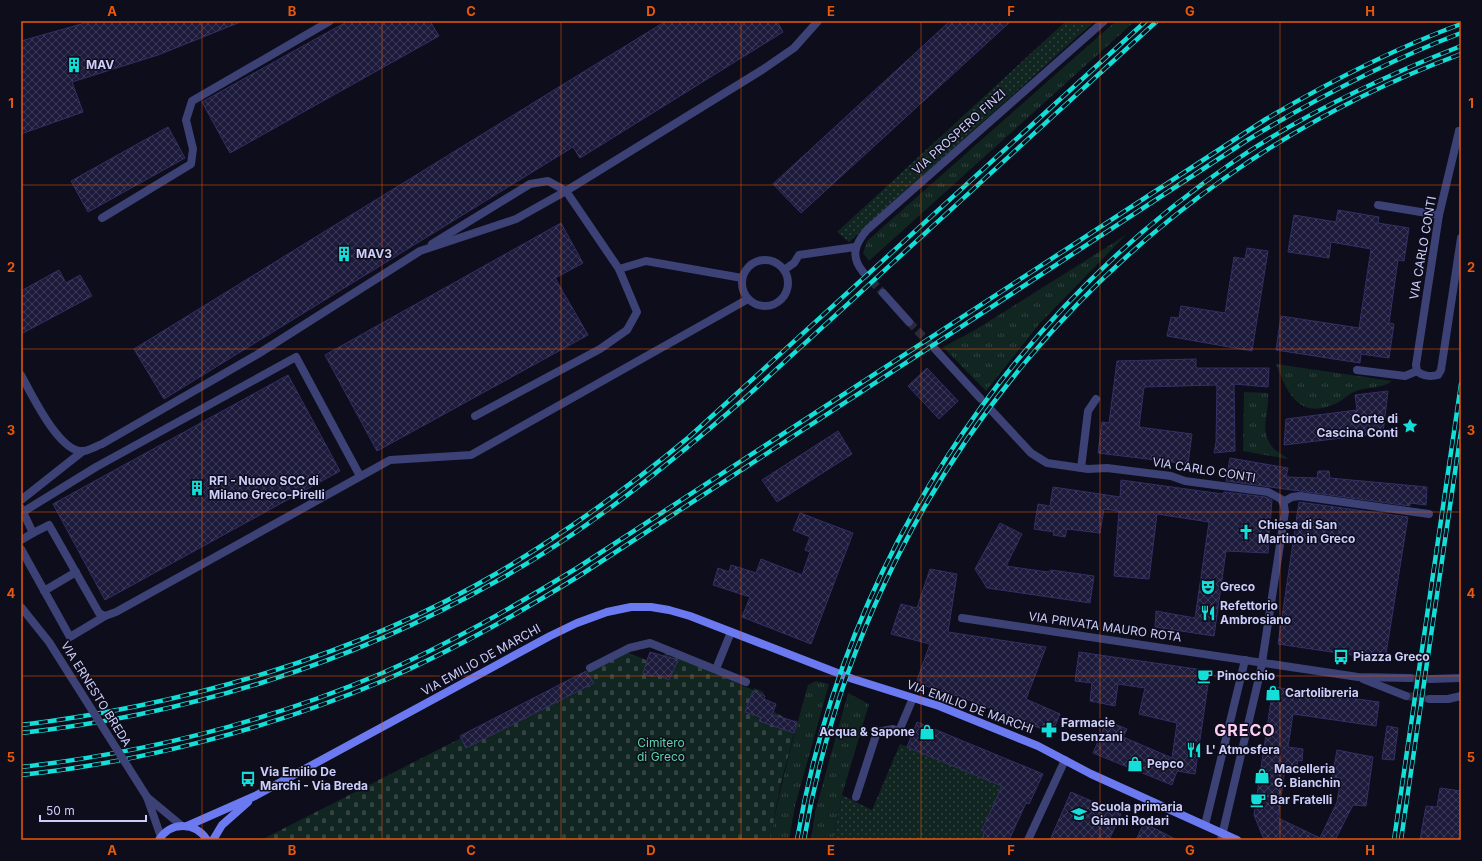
<svg xmlns="http://www.w3.org/2000/svg" width="1482" height="861" viewBox="0 0 1482 861" font-family="Inter,sans-serif">
<style>
.grass{fill:url(#grass-tufts)}
.cemetery{fill:url(#cemetery-stones)}
.park{fill:url(#park-dots)}
.building{fill:url(#building-cross-hatch);stroke:#332f64}
.lines{fill:none;stroke-linecap:round;stroke-linejoin:round}
.street-tunnel{stroke:#2a2a3c;stroke-width:8;stroke-dasharray:8 4;stroke-linecap:butt}
.lane{stroke:#3c4176;stroke-width:8}
.street{stroke:#3c4176;stroke-width:8}
.secondary{stroke:#6c7af1;stroke-width:8}
.rail-casing{stroke:#14ded8;stroke-width:4.5}
.rail{stroke:#0d0d1b;stroke-width:3;stroke-dasharray:9;stroke-linecap:butt}
.street-bridge{stroke:#3c4176;stroke-width:8}
.grid{fill:none;stroke:#e8590c;stroke-width:1;stroke-opacity:0.55}
.labels{text-anchor:middle;stroke-width:3;stroke-linejoin:round;paint-order:stroke}
.poi-label{font-size:12px;font-weight:bold;fill:#cccdfa;stroke:#0d0d1b;text-anchor:start}
.street-label{font-size:12px;fill:#cccdfa;stroke:#0d0d1b}
.park-label{font-size:12px;fill:#60d2a7;stroke:#0d0d1b}
.district-label{font-size:16px;font-weight:bold;letter-spacing:1px;fill:#facef0;stroke:#0d0d1b}
.neatline{fill:none;stroke:#e8590c;stroke-width:1.5}
.grid-label{font-size:13px;text-anchor:middle;font-weight:bold;fill:#e8590c}
</style>
<defs>
<pattern id="grass-tufts" width="24" height="20" patternUnits="userSpaceOnUse"><rect width="24" height="20" fill="#112521"/><path d="M3 7l-1-3M5 7V3M7 7l1-3M15 17l-1-3M17 17v-4M19 17l1-3" fill="none" stroke="#324342"/></pattern>
<pattern id="cemetery-stones" width="16" height="16" patternUnits="userSpaceOnUse"><rect width="16" height="16" fill="#112521"/><path d="M2 7V4a2 2 0 0 1 4 0v3zM10 15v-3a2 2 0 0 1 4 0v3z" fill="#324342"/></pattern>
<pattern id="park-dots" width="8" height="8" patternUnits="userSpaceOnUse"><rect width="8" height="8" fill="#112521"/><path d="M2 2h.1M6 6h.1" fill="none" stroke="#324342" stroke-width="1.8" stroke-linecap="round"/></pattern>
<pattern id="building-cross-hatch" width="8" height="8" patternUnits="userSpaceOnUse"><rect width="8" height="8" fill="#1d1b3b"/><path d="M0 0l8 8M0 8l8-8" fill="none" stroke="#3d3b58"/></pattern>
</defs>
<rect width="100%" height="100%" fill="#0d0d1b"/>
<g class="grass">
<path d="M 1116,21 L 1135,21 L 869,261 L 863,253 L 867,241 Z"/>
<path d="M 1126,235 L 1040,323 L 986,391 L 943,347 L 975,330 Z"/>
<path d="M 1276,364 L 1392,381 C 1380,390 1366,386 1354,392 C 1347,395 1342,401 1335,404 C 1298,420 1287,392 1276,364 Z"/>
<path d="M 1244,392 L 1268,393 C 1270,411 1259,429 1271,445 C 1275,452 1283,454 1288,459 L 1243,451 Z"/>
<path d="M 816,681 L 829,684 L 795,806 L 789,840 L 770,840 C 780,787 793,737 808,685 Z"/>
<path d="M 848,693 L 869,704 L 842,795 L 833,840 L 811,840 L 815,812 Z"/>
</g>
<path class="cemetery" d="M 627,652 L 646,660 L 650,652 L 663,657 L 665,652 L 753,690 L 754,688 L 764,692 C 760,708 786,719 797,722 L 780,787 L 770,840 L 261,840 L 461,738 L 460,736 Z"/>
<g class="park">
<path d="M 1066,21 L 1095,21 L 849,242 L 837,232 Z"/>
<path d="M 900,744 L 1002,786 L 982,830 L 984,831 L 983,840 L 833,840 L 842,795 L 872,810 Z"/>
</g>
<g class="building">
<path d="M 92,21 L 243,21 L 158,55 L 72,82 L 83,112 L 21,134 L 21,41 Z"/>
<path d="M 348,21 L 430,21 L 439,36 L 230,153 L 202,102 Z"/>
<path d="M 666,21 L 777,21 L 783,32 L 580,158 L 573,147 L 164,399 L 134,349 Z"/>
<path d="M 950,21 L 1011,21 L 801,213 L 773,184 Z"/>
<path d="M 168,127 L 185,158 L 88,212 L 71,181 Z"/>
<path d="M 1338,210 L 1379,217 L 1378,223 L 1409,228 L 1404,261 L 1398,260 L 1389,323 L 1394,324 L 1389,358 L 1361,354 L 1360,363 L 1276,350 L 1281,316 L 1359,328 L 1371,249 L 1331,242 L 1329,258 L 1288,252 L 1294,215 L 1336,222 Z"/>
<path d="M 561,223 L 583,263 L 555,278 L 588,335 L 377,451 L 325,355 Z"/>
<path d="M 1247,248 L 1268,251 L 1252,351 L 1167,336 L 1171,317 L 1179,318 L 1181,306 L 1225,313 L 1234,257 L 1245,259 Z"/>
<path d="M 59,270 L 66,283 L 80,275 L 92,296 L 21,334 L 21,291 Z"/>
<path d="M 1196,359 L 1196,368 L 1269,368 L 1268,387 L 1234,384 L 1235,451 L 1214,453 L 1216,442 L 1217,385 L 1144,387 L 1139,427 L 1192,434 L 1188,464 L 1098,453 L 1102,422 L 1109,423 L 1117,361 Z"/>
<path d="M 927,368 L 958,401 L 939,419 L 908,386 Z"/>
<path d="M 288,375 L 340,471 L 105,600 L 53,504 Z"/>
<path d="M 1388,391 L 1383,433 L 1284,445 L 1286,419 L 1357,410 L 1355,395 Z"/>
<path d="M 838,431 L 852,454 L 777,502 L 762,480 Z"/>
<path d="M 1230,458 L 1288,468 L 1286,477 L 1317,478 L 1318,471 L 1329,471 L 1330,478 L 1427,487 L 1426,505 L 1410,503 L 1410,506 L 1226,481 Z"/>
<path d="M 1121,480 L 1223,494 L 1224,492 L 1266,497 L 1272,500 L 1268,553 L 1226,551 L 1214,636 L 1155,627 L 1156,611 L 1195,618 L 1209,522 L 1157,514 L 1149,579 L 1114,576 L 1119,511 L 1104,509 L 1100,533 L 1067,529 L 1065,537 L 1053,535 L 1054,532 L 1034,529 L 1038,504 L 1050,506 L 1053,487 L 1120,497 Z"/>
<path d="M 1299,502 L 1408,517 L 1385,660 L 1278,644 Z"/>
<path d="M 800,513 L 853,533 L 811,644 L 742,617 L 750,597 L 713,585 L 718,568 L 729,572 L 731,565 L 756,573 L 761,559 L 802,575 L 810,552 L 805,550 L 810,537 L 793,530 Z"/>
<path d="M 1000,523 L 1022,534 L 1006,566 L 1048,572 L 1051,570 L 1094,576 L 1090,603 L 987,588 L 975,569 Z"/>
<path d="M 930,569 L 957,574 L 948,632 L 1046,647 L 1026,699 L 1060,714 L 1052,733 L 964,698 L 916,683 L 930,644 L 891,634 L 901,604 L 917,608 Z"/>
<path d="M 650,652 L 678,660 L 669,680 L 654,673 L 653,677 L 643,673 Z"/>
<path d="M 1079,652 L 1210,671 L 1195,774 L 1177,771 L 1172,785 L 1093,753 L 1107,721 L 1127,729 L 1123,737 L 1172,758 L 1177,723 L 1139,714 L 1145,688 L 1118,684 L 1115,706 L 1090,701 L 1092,683 L 1075,681 Z"/>
<path d="M 586,671 L 594,683 L 466,748 L 460,736 Z"/>
<path d="M 1273,687 L 1379,702 L 1376,726 L 1293,714 L 1288,747 L 1303,749 L 1302,761 L 1298,760 L 1296,771 L 1285,769 L 1278,818 L 1320,838 L 1337,802 L 1341,778 L 1332,777 L 1337,750 L 1373,757 L 1366,806 L 1353,805 L 1335,840 L 1269,840 L 1263,837 L 1254,815 Z"/>
<path d="M 753,691 L 765,696 L 764,699 L 776,704 L 772,715 L 797,722 L 794,733 L 759,721 L 761,717 L 745,712 Z"/>
<path d="M 917,722 L 1043,774 L 1029,804 L 1026,803 L 1009,840 L 983,840 L 984,831 L 982,830 L 1002,786 L 907,747 Z"/>
<path d="M 1387,726 L 1398,728 L 1394,760 L 1382,759 Z"/>
<path d="M 1440,788 L 1461,791 L 1461,840 L 1420,840 L 1426,806 L 1437,807 Z"/>
<path d="M 1071,792 L 1121,814 L 1109,840 L 1050,840 Z"/>
<path d="M 1144,823 L 1177,840 L 1136,840 Z"/>
</g>
<g class="lines">
<g class="street-tunnel">
<path d="M 863,272 L 883,293"/>
<path d="M 909,322 L 935,349"/>
<path d="M 980,398 L 992,411"/>
<path d="M 1410,678 L 1431,679"/>
<path d="M 1406,696 L 1429,699"/>
</g>
<g class="lane">
<path d="M 1459,131 L 1439,215 L 1416,365 L 1417,371 C 1422,376 1431,377 1438,375 L 1441,370 L 1461,238"/>
<path d="M 1378,205 L 1439,215"/>
<path d="M 102,218 L 191,164 L 193,149 L 186,120 L 192,101 L 330,21"/>
<path d="M 432,244 L 530,184 L 548,181 L 566,191 L 619,269 L 646,261 L 742,278"/>
<circle cx="765" cy="283" r="23"/>
<path d="M 784,270 L 794,263 L 799,255 L 855,247"/>
<path d="M 1357,370 L 1405,376 L 1417,371"/>
<path d="M 21,375 C 31,393 60,455 84,451 C 90,450 96,446 102,444 L 258,354 L 420,251 L 516,219 L 566,191 L 762,70 L 794,48 L 818,21"/>
<path d="M 475,416 L 600,349 L 627,330 L 637,312 L 619,269"/>
<path d="M 1081,468 L 1088,411 L 1096,399"/>
<path d="M 21,500 L 83,451"/>
<path d="M 1283,502 L 1292,497 L 1300,496 L 1429,514"/>
<path d="M 21,508 L 33,533 L 49,525 L 99,613 L 105,616 L 116,612 L 390,460 L 471,455 L 748,299"/>
<path d="M 23,512 L 96,467 L 296,357 L 360,476"/>
<path d="M 21,540 L 33,533"/>
<path d="M 21,549 L 70,637 L 105,616"/>
<path d="M 44,591 L 76,572"/>
<path d="M 590,668 L 629,648 L 650,643 L 746,682"/>
<path d="M 716,669 L 731,632"/>
<path d="M 856,797 L 877,732 L 893,729 L 899,731 L 913,698"/>
</g>
<g class="street">
<path d="M 1459,131 L 1461,131"/>
<path d="M 863,272 C 850,256 855,244 867,230 L 1104,21"/>
<path d="M 883,293 L 909,322"/>
<path d="M 935,349 L 980,398"/>
<path d="M 992,411 L 1031,453 L 1047,463 L 1088,469 L 1107,468 L 1171,476 L 1185,481 L 1268,492 L 1281,499 L 1284,505 L 1285,512 L 1261,669 L 1221,840"/>
<path d="M 962,618 L 1358,677 L 1410,678"/>
<path d="M 1363,679 L 1406,696"/>
<path d="M 1431,679 L 1461,678"/>
<path d="M 1429,699 L 1448,699 L 1461,696"/>
<path d="M 147,797 L 182,826"/>
<path d="M 147,797 L 161,837"/>
<path d="M 1205,825 L 1245,660"/>
<path d="M 1028,840 L 1065,760"/>
</g>
<g class="secondary">
<path d="M 187,826 L 255,796 L 550,636 L 577,623 L 607,612 L 631,607 L 651,607 L 669,610 L 690,616 L 853,679 L 939,706 L 1038,746 L 1091,774 L 1237,840"/>
<path d="M 159,840 C 170,821 196,822 207,840"/>
<path d="M 213,840 L 222,825 L 248,802"/>
</g>
<defs>
<g id="rail">
<path d="M 21,725 C 185,705 356,656 499,572 C 566,532 629,487 689,437 L 1146,21"/>
<path d="M 21,733 C 186,715 350,664 495,582 C 586,532 666,467 744,399 L 1157,21"/>
<path d="M 21,767 C 144,753 266,722 380,674 C 449,644 513,607 577,568 L 1266,119 C 1329,82 1393,49 1461,24"/>
<path d="M 21,775 C 143,762 272,728 385,680 C 452,651 516,615 579,576 L 1246,141 C 1315,99 1385,62 1461,33"/>
<path d="M 797,840 C 844,565 1004,320 1233,162 C 1303,114 1382,77 1461,46"/>
<path d="M 804,840 C 866,481 1119,180 1461,54"/>
<path d="M 1394,840 L 1461,384"/>
<path d="M 1401,840 L 1461,431"/>
</g>
</defs>
<use href="#rail" class="rail-casing"/>
<use href="#rail" class="rail"/>
<path class="street-bridge" d="M 21,607 L 49,642 L 147,797"/>
</g>
<path class="grid" d="M 202,21 L 202,840M 382,21 L 382,840M 561,21 L 561,840M 741,21 L 741,840M 921,21 L 921,840M 1100,21 L 1100,840M 1280,21 L 1280,840M 21,185 L 1461,185M 21,349 L 1461,349M 21,512 L 1461,512M 21,676 L 1461,676"/>
<defs>
<symbol id="building-bare" viewBox="-9 -9 18 18"><path d="M-4-6H4V6H1V3H-1V6H-4ZM-2.5-4.3h1.7v1.8h-1.7ZM.8-4.3h1.7v1.8H.8ZM-2.5-1h1.7V.8h-1.7ZM.8-1h1.7V.8H.8Z" fill="#14ded8" stroke="#0d0d1b" stroke-width="2.5" paint-order="stroke"/></symbol>
<symbol id="sight-bare" viewBox="-9 -9 18 18"><path d="M0-6L1.8-2.2L6-1.7L2.9 1.2L3.7 5.4L0 3.3L-3.7 5.4L-2.9 1.2L-6-1.7L-1.8-2.2Z" fill="#14ded8" stroke="#0d0d1b" stroke-width="2.5" paint-order="stroke"/></symbol>
<symbol id="church-bare" viewBox="-9 -9 18 18"><path d="M-1.2-6h2.4v3.5h3.3v2.4h-3.3V6h-2.4V-.1h-3.3v-2.4h3.3Z" fill="#14ded8" stroke="#0d0d1b" stroke-width="2.5" paint-order="stroke"/></symbol>
<symbol id="theatre-bare" viewBox="-9 -9 18 18"><path d="M-5-5.5Q0-4 5-5.5V0Q5 5 0 6Q-5 5-5 0ZM-3.3-2.5H-1v1.5H-3.3ZM1-2.5H3.3v1.5H1ZM-2.8 1Q0 5.5 2.8 1Z" fill="#14ded8" stroke="#0d0d1b" stroke-width="2.5" paint-order="stroke"/></symbol>
<symbol id="restaurant-bare" viewBox="-9 -9 18 18"><path d="M-5-6h1v4h1v-4h1v4h1v-4h1v5L-1.5 .5V6h-2V.5L-5-1ZM5-6V6H3V1.5H1.5Q1.5-4 5-6Z" fill="#14ded8" stroke="#0d0d1b" stroke-width="2.5" paint-order="stroke"/></symbol>
<symbol id="bus-bare" viewBox="-9 -9 18 18"><path d="M-5-6H5V4H4V6H2V4H-2V6H-4V4H-5ZM-3.5-4V0h7V-4ZM-3.5 1.2v1.5H-2V1.2ZM2 1.2v1.5H3.5V1.2Z" fill="#14ded8" stroke="#0d0d1b" stroke-width="2.5" paint-order="stroke"/></symbol>
<symbol id="cafe-bare" viewBox="-9 -9 18 18"><path d="M-5.5-4.5H6V0H3Q3 3.5 0 3.5H-2.5Q-5.5 3.5-5.5 0ZM3-3.2v2h1.7v-2ZM-6 4.5H4V6H-6Z" fill="#14ded8" stroke="#0d0d1b" stroke-width="2.5" paint-order="stroke"/></symbol>
<symbol id="shop-bare" viewBox="-9 -9 18 18"><path d="M-5-2.5h2.3a2.7 3.5 0 0 1 5.4 0H5L5.5 6h-11ZM-1.5-2.5h3a1.5 2.3 0 0 0-3 0Z" fill="#14ded8" stroke="#0d0d1b" stroke-width="2.5" paint-order="stroke"/></symbol>
<symbol id="pharmacy-bare" viewBox="-9 -9 18 18"><path d="M-2-6h4v4h4v4h-4v4h-4v-4h-4v-4h4Z" fill="#14ded8" stroke="#0d0d1b" stroke-width="2.5" paint-order="stroke"/></symbol>
<symbol id="school-bare" viewBox="-9 -9 18 18"><path d="M0-5L7-2L0 1L-7-2ZM-4 1L0 2.5L4 1V4Q0 6-4 4Z" fill="#14ded8" stroke="#0d0d1b" stroke-width="2.5" paint-order="stroke"/></symbol>
</defs>
<g fill-rule="evenodd">
<use href="#building-bare" x="63" y="54" width="22" height="22"/>
<use href="#building-bare" x="333" y="243" width="22" height="22"/>
<use href="#sight-bare" x="1399" y="415" width="22" height="22"/>
<use href="#building-bare" x="186" y="477" width="22" height="22"/>
<use href="#church-bare" x="1235" y="521" width="22" height="22"/>
<use href="#theatre-bare" x="1197" y="576" width="22" height="22"/>
<use href="#restaurant-bare" x="1197" y="602" width="22" height="22"/>
<use href="#bus-bare" x="1330" y="646" width="22" height="22"/>
<use href="#cafe-bare" x="1194" y="665" width="22" height="22"/>
<use href="#shop-bare" x="1262" y="682" width="22" height="22"/>
<use href="#pharmacy-bare" x="1038" y="719" width="22" height="22"/>
<use href="#shop-bare" x="916" y="721" width="22" height="22"/>
<use href="#restaurant-bare" x="1183" y="739" width="22" height="22"/>
<use href="#shop-bare" x="1124" y="753" width="22" height="22"/>
<use href="#shop-bare" x="1251" y="765" width="22" height="22"/>
<use href="#bus-bare" x="237" y="768" width="22" height="22"/>
<use href="#cafe-bare" x="1247" y="789" width="22" height="22"/>
<use href="#school-bare" x="1068" y="803" width="22" height="22"/>
</g>
<g class="labels">
<g class="poi-label">
<text x="86" y="69">MAV</text>
<text x="356" y="258">MAV3</text>
<text x="1398" y="423" text-anchor="end">Corte di<tspan x="1398" dy="14">Cascina Conti</tspan></text>
<text x="209" y="485">RFI - Nuovo SCC di<tspan x="209" dy="14">Milano Greco-Pirelli</tspan></text>
<text x="1258" y="529">Chiesa di San<tspan x="1258" dy="14">Martino in Greco</tspan></text>
<text x="1220" y="591">Greco</text>
<text x="1220" y="610">Refettorio<tspan x="1220" dy="14">Ambrosiano</tspan></text>
<text x="1353" y="661">Piazza Greco</text>
<text x="1217" y="680">Pinocchio</text>
<text x="1285" y="697">Cartolibreria</text>
<text x="1061" y="727">Farmacie<tspan x="1061" dy="14">Desenzani</tspan></text>
<text x="915" y="736" text-anchor="end">Acqua &amp; Sapone</text>
<text x="1206" y="754">L' Atmosfera</text>
<text x="1147" y="768">Pepco</text>
<text x="1274" y="773">Macelleria<tspan x="1274" dy="14">G. Bianchin</tspan></text>
<text x="260" y="776">Via Emilio De<tspan x="260" dy="14">Marchi - Via Breda</tspan></text>
<text x="1270" y="804">Bar Fratelli</text>
<text x="1091" y="811">Scuola primaria<tspan x="1091" dy="14">Gianni Rodari</tspan></text>
</g>
<g class="street-label">
<text transform="translate(959 132) rotate(-42)" y="4">VIA PROSPERO FINZI</text>
<text transform="translate(1423 248) rotate(-80)" y="4">VIA CARLO CONTI</text>
<text transform="translate(1204 470) rotate(9)" y="4">VIA CARLO CONTI</text>
<text transform="translate(1105 627) rotate(8)" y="4">VIA PRIVATA MAURO ROTA</text>
<text transform="translate(481 660) rotate(-29)" y="4">VIA EMILIO DE MARCHI</text>
<text transform="translate(96 694) rotate(58)" y="4">VIA ERNESTO BREDA</text>
<text transform="translate(970 707) rotate(20)" y="4">VIA EMILIO DE MARCHI</text>
</g>
<g class="park-label">
<text x="661" y="747">Cimitero<tspan x="661" dy="14">di Greco</tspan></text>
</g>
<g class="district-label">
<text x="1245" y="736">GRECO</text>
</g>
</g>
<rect width="1482" height="861" fill="none" stroke="#0d0d1b" stroke-width="44"/>
<path d="M40 815v6h106v-6" fill="none" stroke="#cccdfa" stroke-width="2"/>
<text x="46" y="815" font-size="12" fill="#cccdfa" stroke="#0d0d1b" stroke-width="3" paint-order="stroke">50 m</text>
<rect x="22" y="22" width="1438" height="817" class="neatline"/>
<g class="grid-label">
<text x="112" y="16">A</text>
<text x="292" y="16">B</text>
<text x="471" y="16">C</text>
<text x="651" y="16">D</text>
<text x="831" y="16">E</text>
<text x="1011" y="16">F</text>
<text x="1190" y="16">G</text>
<text x="1370" y="16">H</text>
<text x="11" y="108">1</text>
<text x="1471" y="108">1</text>
<text x="11" y="272">2</text>
<text x="1471" y="272">2</text>
<text x="11" y="435">3</text>
<text x="1471" y="435">3</text>
<text x="11" y="598">4</text>
<text x="1471" y="598">4</text>
<text x="11" y="762">5</text>
<text x="1471" y="762">5</text>
<text x="112" y="855">A</text>
<text x="292" y="855">B</text>
<text x="471" y="855">C</text>
<text x="651" y="855">D</text>
<text x="831" y="855">E</text>
<text x="1011" y="855">F</text>
<text x="1190" y="855">G</text>
<text x="1370" y="855">H</text>
</g>
</svg>
